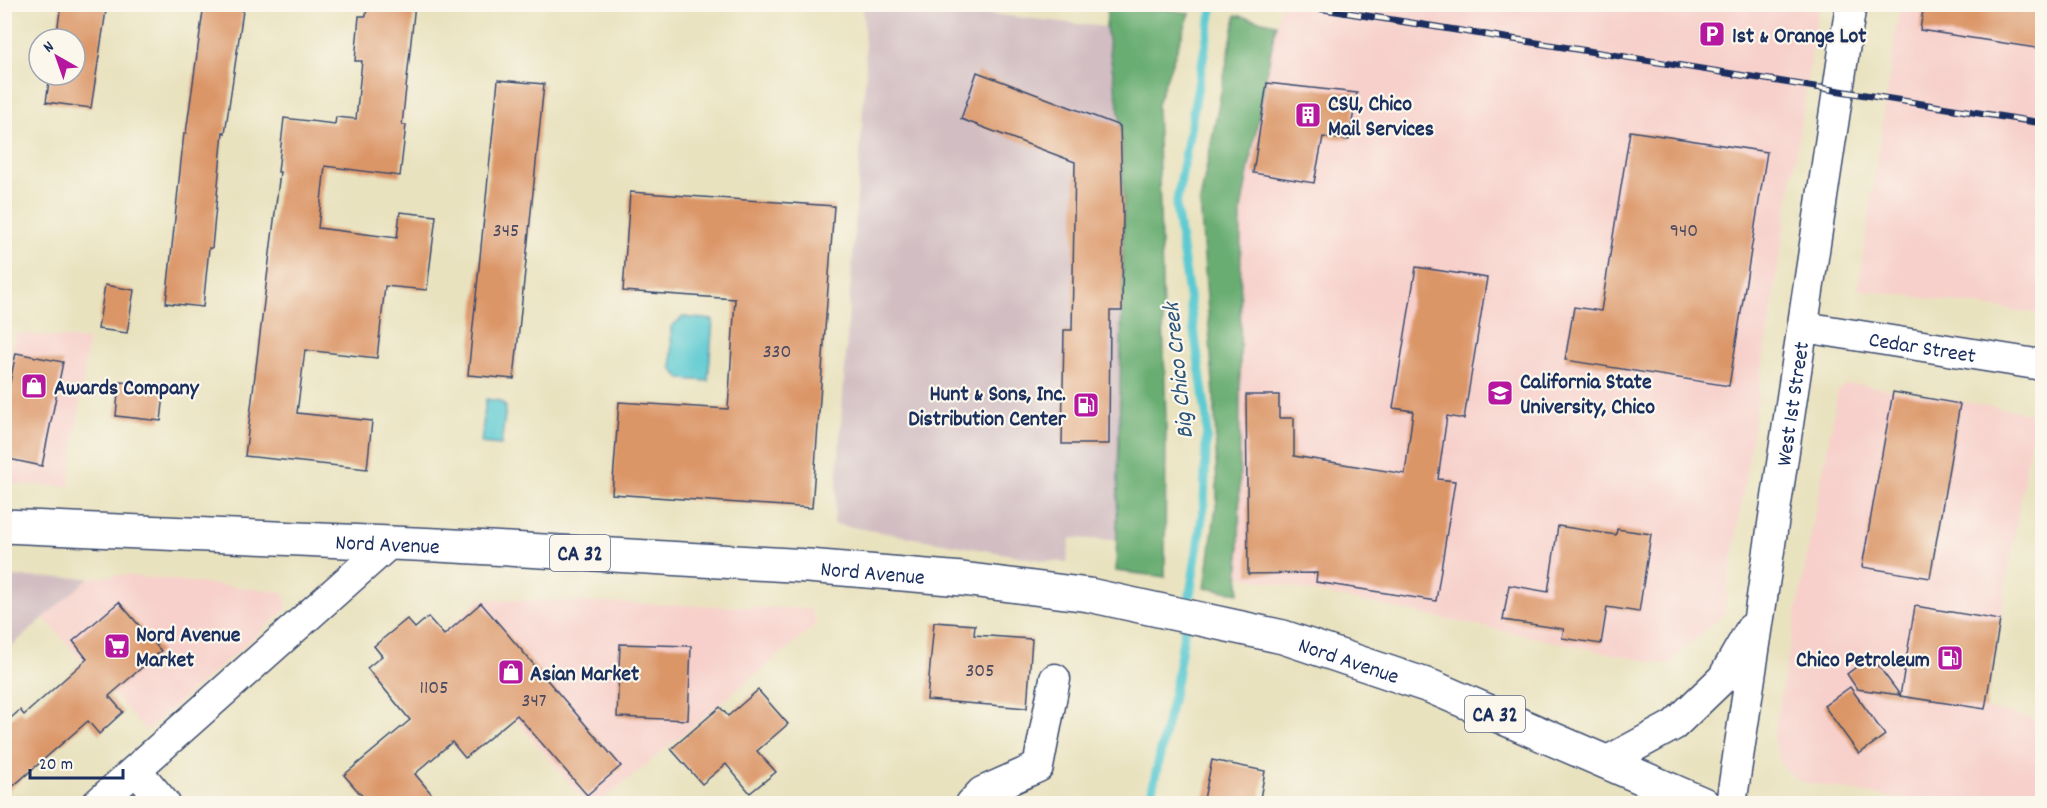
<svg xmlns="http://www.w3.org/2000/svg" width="2047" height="808" viewBox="0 0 2047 808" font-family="Dekko,sans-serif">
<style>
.built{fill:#f7d0cb}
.industrial{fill:#d2bec2}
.forest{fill:#69ad72;stroke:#426e68;stroke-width:1.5}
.water{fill:#5dcad2;stroke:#3c7c98;stroke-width:1.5}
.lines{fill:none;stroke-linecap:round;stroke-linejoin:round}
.stream{stroke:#5dcad2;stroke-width:9}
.building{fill:#db9667}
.minor-casing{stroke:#3a4a6d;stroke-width:33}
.major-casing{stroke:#3a4a6d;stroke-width:36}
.minor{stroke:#fff;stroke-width:30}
.major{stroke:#fff;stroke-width:33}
.rail-casing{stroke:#1b2f5e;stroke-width:7}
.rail{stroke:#fbf7ec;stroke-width:4.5;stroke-dasharray:14;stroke-linecap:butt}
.labels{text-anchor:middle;stroke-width:4.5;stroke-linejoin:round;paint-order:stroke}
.number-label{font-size:20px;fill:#4b4960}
.shield{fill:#fbf7ec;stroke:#5e6b89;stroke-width:1.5}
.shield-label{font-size:21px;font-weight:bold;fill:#1b2f5e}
.poi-label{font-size:22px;font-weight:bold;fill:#1b2f5e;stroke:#fbf7ec;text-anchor:start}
.street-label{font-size:22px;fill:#1b2f5e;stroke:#fbf7ec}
.water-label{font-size:24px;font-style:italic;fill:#2c567b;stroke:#fbf7ec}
</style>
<rect width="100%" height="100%" fill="#fbf7ec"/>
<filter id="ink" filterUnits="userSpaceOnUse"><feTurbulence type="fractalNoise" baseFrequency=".0167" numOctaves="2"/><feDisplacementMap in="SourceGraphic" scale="12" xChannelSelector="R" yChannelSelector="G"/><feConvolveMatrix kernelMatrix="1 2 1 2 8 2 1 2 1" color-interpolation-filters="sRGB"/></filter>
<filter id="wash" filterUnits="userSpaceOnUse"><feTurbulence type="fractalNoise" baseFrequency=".008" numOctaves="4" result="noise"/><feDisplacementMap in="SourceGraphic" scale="24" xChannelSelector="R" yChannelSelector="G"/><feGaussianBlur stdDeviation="1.35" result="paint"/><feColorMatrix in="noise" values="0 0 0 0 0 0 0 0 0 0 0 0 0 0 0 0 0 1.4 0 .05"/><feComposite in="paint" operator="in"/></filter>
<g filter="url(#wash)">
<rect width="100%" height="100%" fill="#e9e2bf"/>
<g class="built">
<path d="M 1280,5 L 1819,5 L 1724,614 L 1667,665 L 1240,576 L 1242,209 Z"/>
<path d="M 1900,5 L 2042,5 L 2042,314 L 1858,289 Z"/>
<path d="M 16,333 L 88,340 L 69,486 L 5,484 L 5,395 Z"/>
<path d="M 1857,384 L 2035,414 L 1985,709 L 2042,720 L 2042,803 L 1921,803 L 1798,781 L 1781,764 L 1773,737 L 1838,391 L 1845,385 Z"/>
<path d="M 123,575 L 284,592 L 287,609 L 146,731 L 44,618 L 89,578 Z"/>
<path d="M 481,599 L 811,609 L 817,624 L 598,804 L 586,803 L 443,632 Z"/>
</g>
<g class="industrial">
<path d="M 863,5 L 908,5 L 1106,27 L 1120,126 L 1122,311 L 1116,540 L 1070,538 L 1067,562 L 1047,561 L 834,524 L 866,68 Z"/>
<path d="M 5,577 L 89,578 L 5,652 Z"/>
</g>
<g class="forest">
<path d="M 1108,5 L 1135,5 L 1190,13 L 1157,104 L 1166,421 L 1165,577 L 1116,571 L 1124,210 L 1121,125 L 1106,27 Z"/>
<path d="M 1236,15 L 1276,24 L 1241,210 L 1239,593 L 1205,588 L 1217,499 L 1215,411 L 1200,201 Z"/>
</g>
<g class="water">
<path d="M 683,317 L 713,320 L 708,381 L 681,379 L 672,369 L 671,327 Z"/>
<path d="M 486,399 L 500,401 L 506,407 L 501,445 L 481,443 Z"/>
</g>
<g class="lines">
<path class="stream" d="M 1149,804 L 1177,678 L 1204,505 L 1207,420 L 1176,206 L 1213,4"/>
</g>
<g id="blocks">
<g class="building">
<path d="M 61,4 L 107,4 L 91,108 L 46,102 L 50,75 L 75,75 L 75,39 L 56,39 Z"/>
<path d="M 204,4 L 244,4 L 225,133 L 223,132 L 212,248 L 209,248 L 203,307 L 166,303 L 184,133 L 186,133 Z"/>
<path d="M 367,4 L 415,4 L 402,125 L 406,125 L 400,176 L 325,166 L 318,228 L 397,238 L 400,212 L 436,216 L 427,290 L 385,286 L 377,358 L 305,350 L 297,413 L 372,421 L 367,469 L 245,456 L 280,172 L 278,172 L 284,118 L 335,124 L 336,117 L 356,119 L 362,61 L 355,61 L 359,16 L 366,16 Z"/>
<path d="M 1924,4 L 2043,4 L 2043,49 L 1920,30 Z"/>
<path d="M 977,72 L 1120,126 L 1123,211 L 1122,311 L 1110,311 L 1109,444 L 1062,444 L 1064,330 L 1072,330 L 1075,162 L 961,119 Z"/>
<path d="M 498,80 L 544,84 L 514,379 L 468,375 Z"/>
<path d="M 1267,83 L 1357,93 L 1349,140 L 1323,137 L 1314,183 L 1253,173 Z"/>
<path d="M 1630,131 L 1767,152 L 1729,386 L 1565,360 L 1574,307 L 1601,311 Z"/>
<path d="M 630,192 L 834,206 L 812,508 L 612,494 L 619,402 L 728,409 L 735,299 L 623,291 Z"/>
<path d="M 1416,267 L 1487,278 L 1464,419 L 1447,416 L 1438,479 L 1455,481 L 1436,601 L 1316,582 L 1317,573 L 1248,574 L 1246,395 L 1279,395 L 1279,418 L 1294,418 L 1294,456 L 1405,474 L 1413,411 L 1393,408 Z"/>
<path d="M 105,285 L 134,290 L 127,333 L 98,329 Z"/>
<path d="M 16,353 L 63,362 L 42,466 L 4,458 L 4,411 Z"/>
<path d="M 119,382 L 165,386 L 161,421 L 116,416 Z"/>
<path d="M 1893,392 L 1960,404 L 1930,578 L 1862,567 Z"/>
<path d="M 1558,526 L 1616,535 L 1617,529 L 1651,534 L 1639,612 L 1607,607 L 1601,644 L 1562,638 L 1564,629 L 1503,620 L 1509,585 L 1548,592 Z"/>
<path d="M 119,602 L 161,651 L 109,696 L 123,712 L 99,734 L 88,721 L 4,794 L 4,724 L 20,710 L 24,715 L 87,659 L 73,641 Z"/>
<path d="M 481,603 L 621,766 L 587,795 L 517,715 L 465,758 L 452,742 L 415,774 L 440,804 L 369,804 L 344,775 L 410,720 L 367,668 L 382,656 L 374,646 L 407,619 L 415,628 L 428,617 L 444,635 Z"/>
<path d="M 1915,606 L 2000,620 L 1985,709 L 1900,696 Z"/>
<path d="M 934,622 L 975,625 L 974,635 L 1032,639 L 1027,708 L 927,700 Z"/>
<path d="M 620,644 L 691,646 L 688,720 L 617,717 Z"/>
<path d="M 1871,656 L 1900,695 L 1857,689 L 1847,674 Z"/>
<path d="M 1850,687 L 1885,735 L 1859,754 L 1824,706 Z"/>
<path d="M 758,690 L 788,724 L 757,751 L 776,772 L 750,793 L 726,764 L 702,784 L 671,749 L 720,707 L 728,716 Z"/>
<path d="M 1212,760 L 1265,771 L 1259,804 L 1203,804 Z"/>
</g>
</g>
</g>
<g filter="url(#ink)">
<use href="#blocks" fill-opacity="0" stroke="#3a4a6d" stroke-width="1.5"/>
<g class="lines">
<defs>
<g id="minor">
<path id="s1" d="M 1804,327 L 2042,365"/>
<path d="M 1606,762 L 1674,725 L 1723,678 L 1751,629"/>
<path d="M 136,770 L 165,804"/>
<path d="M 97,804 L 390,543"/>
<path d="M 971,804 L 982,792 L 1038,767 L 1055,679"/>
<path id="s2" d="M 1731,804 L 1851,4"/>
</g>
<g id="major">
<path id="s3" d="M 4,526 L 437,545 L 808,566 L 962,579 L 1089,595 L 1283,637 L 1432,687 L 1703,804"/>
</g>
</defs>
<use href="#minor" class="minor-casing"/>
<use href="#major" class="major-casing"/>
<use href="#minor" class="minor"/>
<use href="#major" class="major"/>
<defs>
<path id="rail" d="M 1292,4 L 2042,123"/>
</defs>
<use href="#rail" class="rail-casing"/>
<use href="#rail" class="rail"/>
</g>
</g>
<defs>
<symbol id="parking-square" viewBox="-11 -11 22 22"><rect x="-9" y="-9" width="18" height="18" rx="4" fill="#b5179e" stroke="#fbf7ec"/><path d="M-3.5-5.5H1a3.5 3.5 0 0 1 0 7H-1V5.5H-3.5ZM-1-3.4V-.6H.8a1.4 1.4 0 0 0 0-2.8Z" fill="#fff"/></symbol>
<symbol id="building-square" viewBox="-11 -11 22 22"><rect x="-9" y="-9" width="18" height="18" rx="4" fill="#b5179e" stroke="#fbf7ec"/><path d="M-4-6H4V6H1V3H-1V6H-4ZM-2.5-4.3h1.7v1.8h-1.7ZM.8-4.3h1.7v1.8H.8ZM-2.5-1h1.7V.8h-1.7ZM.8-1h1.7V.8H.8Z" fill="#fff"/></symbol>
<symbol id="shop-square" viewBox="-11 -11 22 22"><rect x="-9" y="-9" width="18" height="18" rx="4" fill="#b5179e" stroke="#fbf7ec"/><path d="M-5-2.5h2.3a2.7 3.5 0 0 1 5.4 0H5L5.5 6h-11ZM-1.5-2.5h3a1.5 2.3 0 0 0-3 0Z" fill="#fff"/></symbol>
<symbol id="university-square" viewBox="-11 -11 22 22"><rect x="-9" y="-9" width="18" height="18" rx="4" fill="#b5179e" stroke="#fbf7ec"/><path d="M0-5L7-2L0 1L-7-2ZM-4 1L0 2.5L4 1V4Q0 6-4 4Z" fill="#fff"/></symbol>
<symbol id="fuel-square" viewBox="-11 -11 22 22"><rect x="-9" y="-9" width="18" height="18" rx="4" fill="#b5179e" stroke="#fbf7ec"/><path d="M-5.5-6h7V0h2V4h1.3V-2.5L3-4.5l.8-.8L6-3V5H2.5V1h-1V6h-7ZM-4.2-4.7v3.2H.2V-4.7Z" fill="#fff"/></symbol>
<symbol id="supermarket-square" viewBox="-11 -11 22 22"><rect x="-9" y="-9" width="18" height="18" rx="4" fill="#b5179e" stroke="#fbf7ec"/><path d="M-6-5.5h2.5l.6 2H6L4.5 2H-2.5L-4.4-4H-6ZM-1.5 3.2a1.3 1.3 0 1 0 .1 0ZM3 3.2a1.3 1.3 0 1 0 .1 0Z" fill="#fff"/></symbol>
</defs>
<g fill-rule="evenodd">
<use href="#parking-square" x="1697" y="19" width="30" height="30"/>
<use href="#building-square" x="1293" y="100" width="30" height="30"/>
<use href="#shop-square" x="19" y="371" width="30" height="30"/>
<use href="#university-square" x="1485" y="378" width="30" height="30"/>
<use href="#fuel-square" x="1071" y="390" width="30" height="30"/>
<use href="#supermarket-square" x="102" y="631" width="30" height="30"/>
<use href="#fuel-square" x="1935" y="643" width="30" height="30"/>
<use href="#shop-square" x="496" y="657" width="30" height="30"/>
</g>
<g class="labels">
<g class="number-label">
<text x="506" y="236">345</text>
<text x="1684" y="236">940</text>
<text x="777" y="357">330</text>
<text x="980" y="676">305</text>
<text x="434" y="693">1105</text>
<text x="534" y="706">347</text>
</g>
<g class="shield">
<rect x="550" y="535" width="60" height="36" rx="4.5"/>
<rect x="1465" y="696" width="60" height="36" rx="4.5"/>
</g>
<g class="shield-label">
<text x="580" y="560">CA 32</text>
<text x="1495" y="721">CA 32</text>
</g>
<g class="poi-label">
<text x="1732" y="42">1st &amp; Orange Lot</text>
<text x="1328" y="110">CSU, Chico<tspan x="1328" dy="25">Mail Services</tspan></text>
<text x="1520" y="388">California State<tspan x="1520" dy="25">University, Chico</tspan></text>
<text x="54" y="394">Awards Company</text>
<text x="1066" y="400" text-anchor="end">Hunt &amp; Sons, Inc.<tspan x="1066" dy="25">Distribution Center</tspan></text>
<text x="136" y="641">Nord Avenue<tspan x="136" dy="25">Market</tspan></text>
<text x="1930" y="666" text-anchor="end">Chico Petroleum</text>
<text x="530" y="680">Asian Market</text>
</g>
<g class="street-label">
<text dy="8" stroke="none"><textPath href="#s1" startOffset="120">Cedar Street</textPath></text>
<text dy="8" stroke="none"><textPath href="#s2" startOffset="405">West 1st Street</textPath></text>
<text dy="8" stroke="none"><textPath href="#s3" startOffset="384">Nord Avenue</textPath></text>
<text dy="8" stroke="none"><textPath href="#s3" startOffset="870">Nord Avenue</textPath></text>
<text dy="8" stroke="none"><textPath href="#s3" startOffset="1356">Nord Avenue</textPath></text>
</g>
<g class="water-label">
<text transform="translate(1177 371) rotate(-96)" y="8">Big Chico Creek</text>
</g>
</g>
<rect width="2047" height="808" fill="none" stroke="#fbf7ec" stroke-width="24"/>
<g transform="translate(57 57) rotate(320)"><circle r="28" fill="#fbf7ec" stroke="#a1a7b3" stroke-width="1.5"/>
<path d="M0-4.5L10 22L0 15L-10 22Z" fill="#b5179e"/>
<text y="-9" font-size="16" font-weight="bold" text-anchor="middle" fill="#1b2f5e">N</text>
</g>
<path d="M30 769v9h93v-9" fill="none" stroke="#1b2f5e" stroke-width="3"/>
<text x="39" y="769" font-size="18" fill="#1b2f5e" stroke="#fbf7ec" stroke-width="4.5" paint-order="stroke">20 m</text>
</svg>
